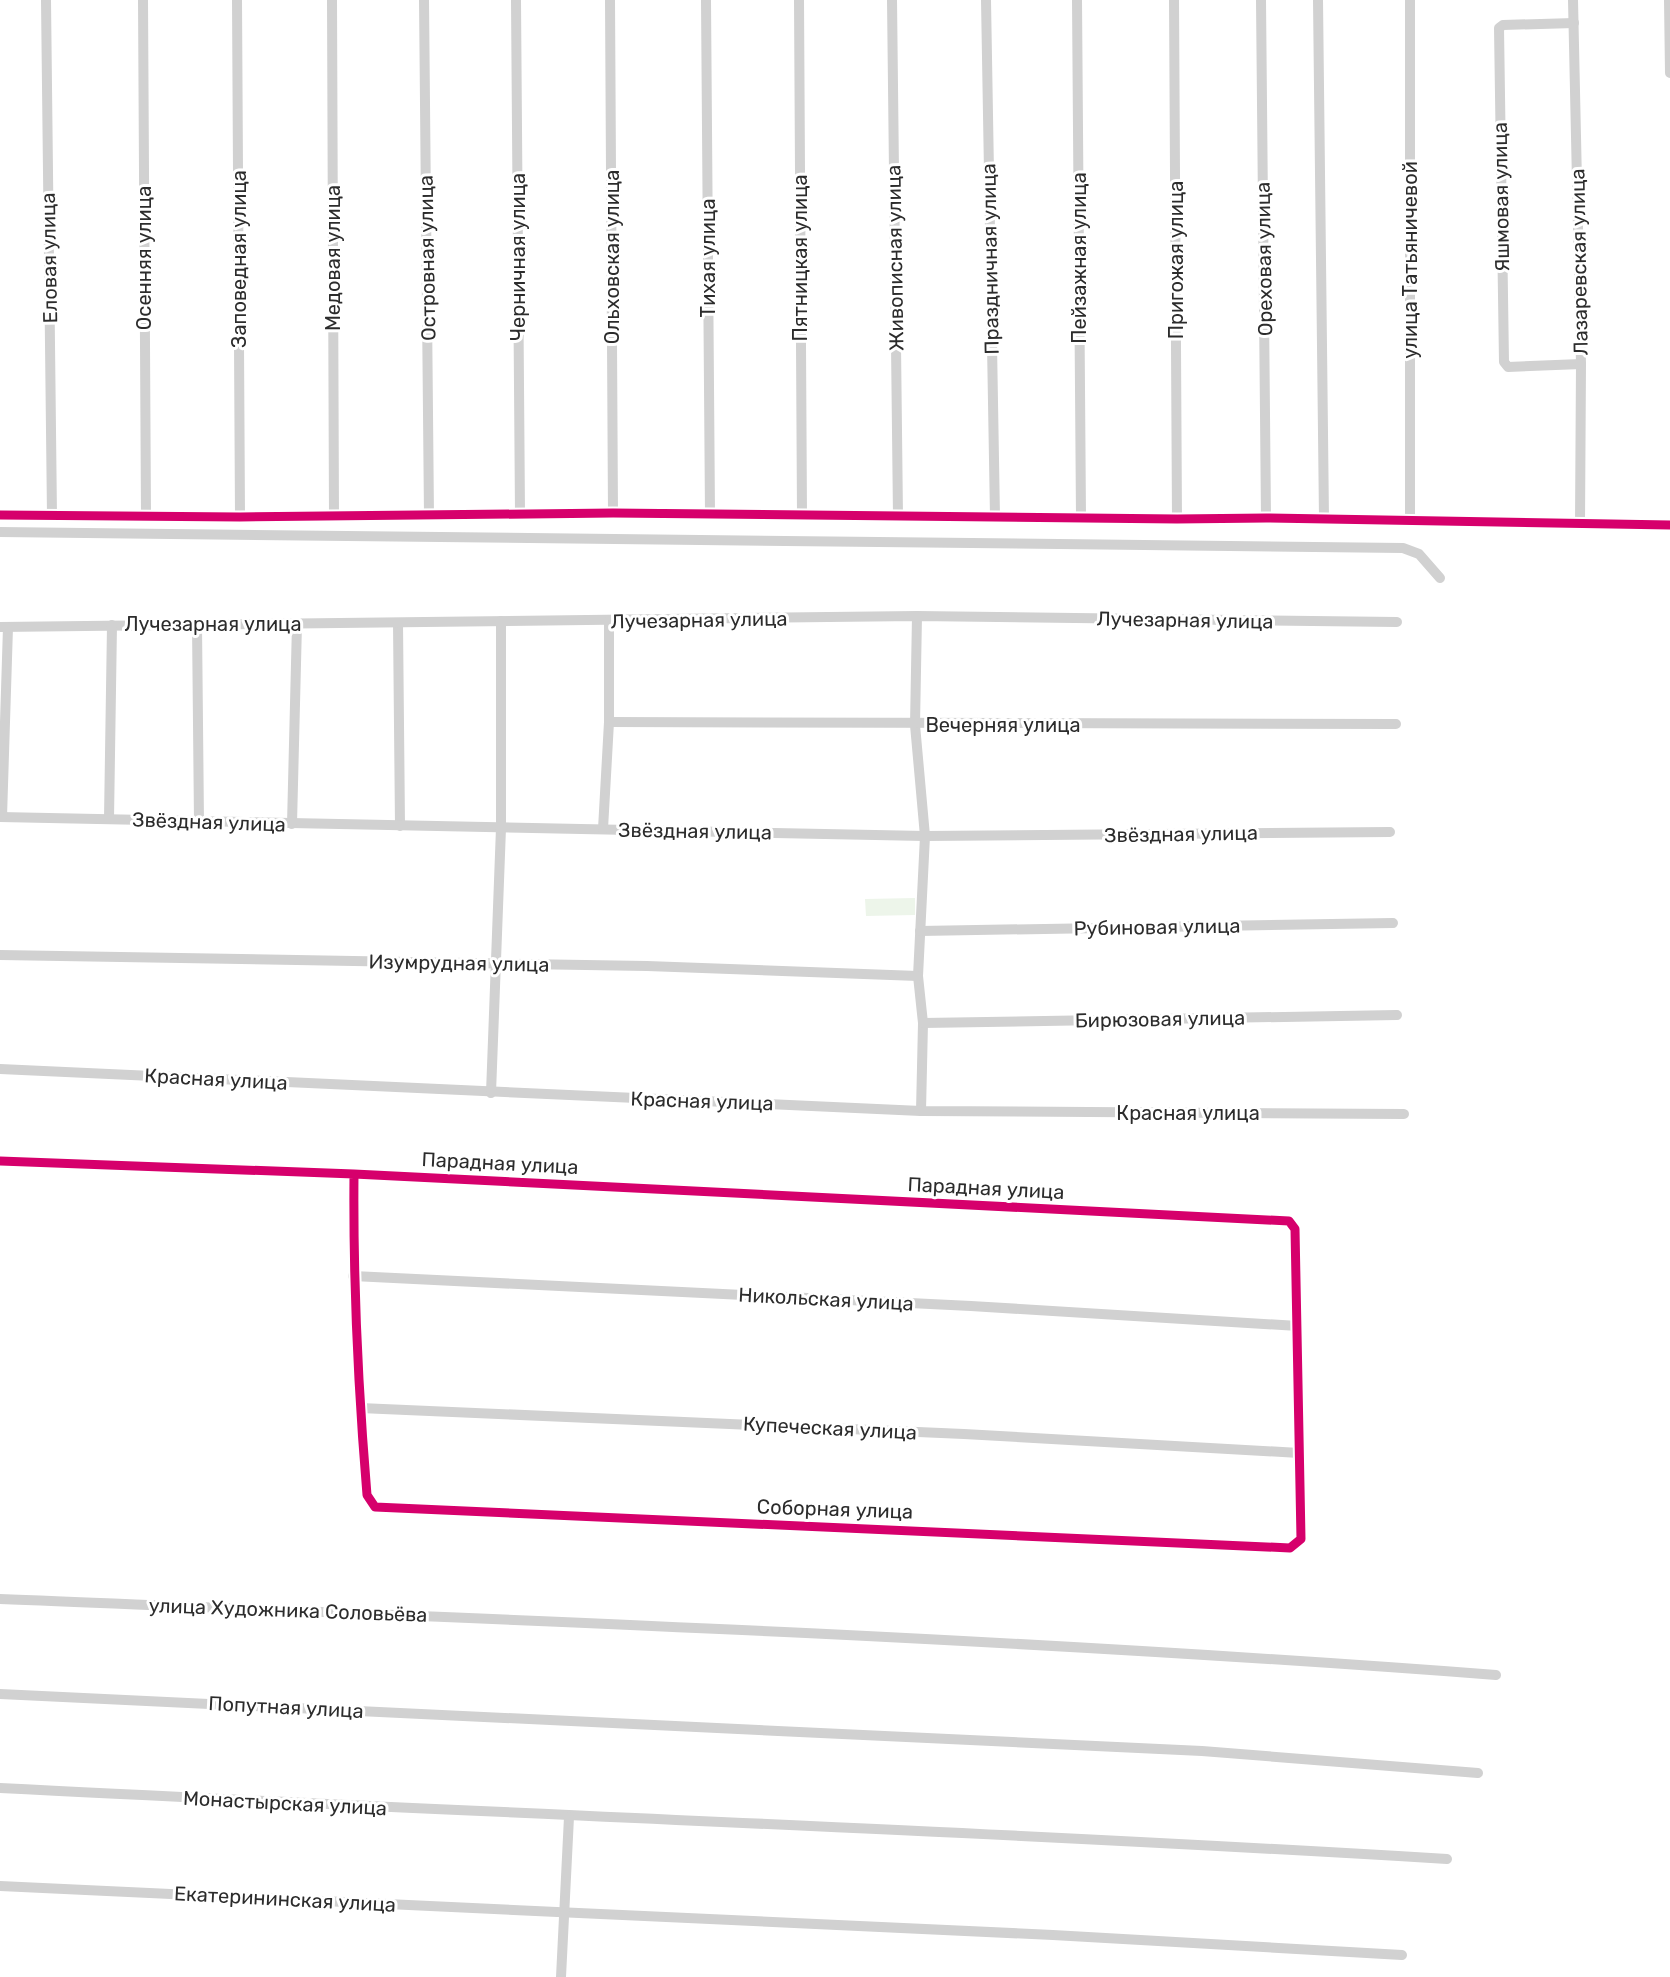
<svg xmlns="http://www.w3.org/2000/svg" width="1670" height="1977" viewBox="0 0 1670 1977" font-family="Rubik,sans-serif">
<style>
.green{fill:#edf5ea}
.lines{fill:none;stroke-linecap:round;stroke-linejoin:round}
.minor{stroke:#d1d1d1;stroke-width:10}
.cycleway-casing{stroke:#fff;stroke-width:13}
.cycleway{stroke:#d6006c;stroke-width:9}
.labels{text-anchor:middle;stroke-width:6;stroke-linejoin:round;paint-order:stroke}
.street-label{font-size:20px;fill:#2c2c2c;stroke:#fff}
</style>
<rect width="100%" height="100%" fill="#fff"/>
<path class="green" d="M 915,898 L 915,915 L 866,916 L 865,899 Z"/>
<g class="lines">
<g class="minor">
<path d="M 46,0 L 52,516"/>
<path d="M 143,0 L 146,517"/>
<path d="M 237,0 L 240,517"/>
<path d="M 332,0 L 334,517"/>
<path d="M 424,0 L 429,516"/>
<path d="M 516,0 L 520,513"/>
<path d="M 610,0 L 613,513"/>
<path d="M 706,0 L 710,515"/>
<path d="M 799,0 L 802,516"/>
<path d="M 892,0 L 898,517"/>
<path d="M 986,0 L 995,517"/>
<path d="M 1077,0 L 1081,517"/>
<path d="M 1174,0 L 1177,519"/>
<path d="M 1261,0 L 1266,518"/>
<path d="M 1318,0 L 1324,519"/>
<path d="M 1573,0 L 1581,364 L 1580,523"/>
<path d="M 1669,0 L 1670,73"/>
<path d="M 1574,23 L 1503,25 L 1499,28 L 1504,362 L 1508,367 L 1581,364"/>
<path d="M 0,515 L 240,517 L 613,513 L 1177,519 L 1266,518 L 1670,525"/>
<path d="M 1410,520 L 1410,0"/>
<path d="M 0,532 L 1403,548 L 1419,554 L 1440,578"/>
<path d="M 917,616 L 915,725 L 925,836 L 918,976 L 923,1023 L 921,1111"/>
<path d="M 398,623 L 400,826"/>
<path d="M 197,625 L 199,822"/>
<path d="M 0,627 L 917,616 L 1397,622"/>
<path d="M 609,722 L 1396,724"/>
<path d="M 0,817 L 925,836 L 1390,832"/>
<path d="M 2,817 L 8,627"/>
<path d="M 109,819 L 112,625"/>
<path d="M 292,824 L 297,624"/>
<path d="M 603,829 L 609,722 L 609,621"/>
<path d="M 920,931 L 1393,923"/>
<path d="M 0,955 L 647,966 L 918,976"/>
<path d="M 923,1023 L 1397,1015"/>
<path d="M 0,1069 L 921,1111 L 1404,1114"/>
<path d="M 491,1093 L 501,828 L 501,621"/>
<path d="M 0,1161 L 354,1174 L 1289,1221 L 1295,1229 L 1301,1539 L 1290,1548 L 375,1507 L 367,1495 C 358,1387 353,1281 354,1174"/>
<path d="M 353,1276 L 971,1306 L 1298,1326"/>
<path d="M 360,1408 L 964,1434 L 1299,1453"/>
<path d="M 0,1599 C 499,1619 998,1637 1496,1675"/>
<path d="M 0,1694 L 1202,1751 L 1478,1773"/>
<path d="M 0,1788 C 482,1813 965,1830 1447,1859"/>
<path d="M 0,1886 L 1053,1935 L 1402,1955"/>
<path d="M 561,1977 L 569,1817"/>
</g>
<defs>
<g id="cycleway">
<path d="M 0,515 L 240,517 L 613,513 L 1177,519 L 1266,518 L 1670,525"/>
<path d="M 0,1161 L 354,1174 L 1289,1221 L 1295,1229 L 1301,1539 L 1290,1548 L 375,1507 L 367,1495 C 358,1387 353,1281 354,1174"/>
</g>
</defs>
<use href="#cycleway" class="cycleway-casing"/>
<use href="#cycleway" class="cycleway"/>
</g>
<g class="labels">
<g class="street-label">
<text transform="translate(1501 197) rotate(-91)" y="7">Яшмовая улица</text>
<text transform="translate(518 257) rotate(-90)" y="7">Черничная улица</text>
<text transform="translate(612 257) rotate(-90)" y="7">Ольховская улица</text>
<text transform="translate(49 258) rotate(-91)" y="7">Еловая улица</text>
<text transform="translate(144 258) rotate(-90)" y="7">Осенняя улица</text>
<text transform="translate(333 258) rotate(-90)" y="7">Медовая улица</text>
<text transform="translate(427 258) rotate(-91)" y="7">Островная улица</text>
<text transform="translate(708 258) rotate(-90)" y="7">Тихая улица</text>
<text transform="translate(800 258) rotate(-90)" y="7">Пятницкая улица</text>
<text transform="translate(895 258) rotate(-91)" y="7">Живописная улица</text>
<text transform="translate(1079 258) rotate(-90)" y="7">Пейзажная улица</text>
<text transform="translate(239 259) rotate(-90)" y="7">Заповедная улица</text>
<text transform="translate(990 259) rotate(-91)" y="7">Праздничная улица</text>
<text transform="translate(1264 259) rotate(-91)" y="7">Ореховая улица</text>
<text transform="translate(1176 260) rotate(-90)" y="7">Пригожая улица</text>
<text transform="translate(1410 260) rotate(-90)" y="7">улица Татьяничевой</text>
<text transform="translate(1579 262) rotate(-91)" y="7">Лазаревская улица</text>
<text transform="translate(699 620) rotate(-1)" y="7">Лучезарная улица</text>
<text transform="translate(1185 620) rotate(1)" y="7">Лучезарная улица</text>
<text x="213" y="631">Лучезарная улица</text>
<text x="1003" y="732">Вечерняя улица</text>
<text transform="translate(209 822) rotate(2)" y="7">Звёздная улица</text>
<text transform="translate(695 831) rotate(1)" y="7">Звёздная улица</text>
<text transform="translate(1181 834) rotate(-1)" y="7">Звёздная улица</text>
<text transform="translate(1157 927) rotate(-1)" y="7">Рубиновая улица</text>
<text transform="translate(459 963) rotate(1)" y="7">Изумрудная улица</text>
<text transform="translate(1160 1019) rotate(-1)" y="7">Бирюзовая улица</text>
<text transform="translate(216 1079) rotate(3)" y="7">Красная улица</text>
<text transform="translate(702 1101) rotate(2)" y="7">Красная улица</text>
<text x="1188" y="1120">Красная улица</text>
<text transform="translate(500 1163) rotate(3)" y="7">Парадная улица</text>
<text transform="translate(986 1188) rotate(3)" y="7">Парадная улица</text>
<text transform="translate(826 1299) rotate(3)" y="7">Никольская улица</text>
<text transform="translate(830 1428) rotate(3)" y="7">Купеческая улица</text>
<text transform="translate(835 1509) rotate(2)" y="7">Соборная улица</text>
<text transform="translate(288 1610) rotate(2)" y="7">улица Художника Соловьёва</text>
<text transform="translate(286 1707) rotate(3)" y="7">Попутная улица</text>
<text transform="translate(285 1803) rotate(3)" y="7">Монастырская улица</text>
<text transform="translate(285 1899) rotate(3)" y="7">Екатерининская улица</text>
</g>
</g>
</svg>
